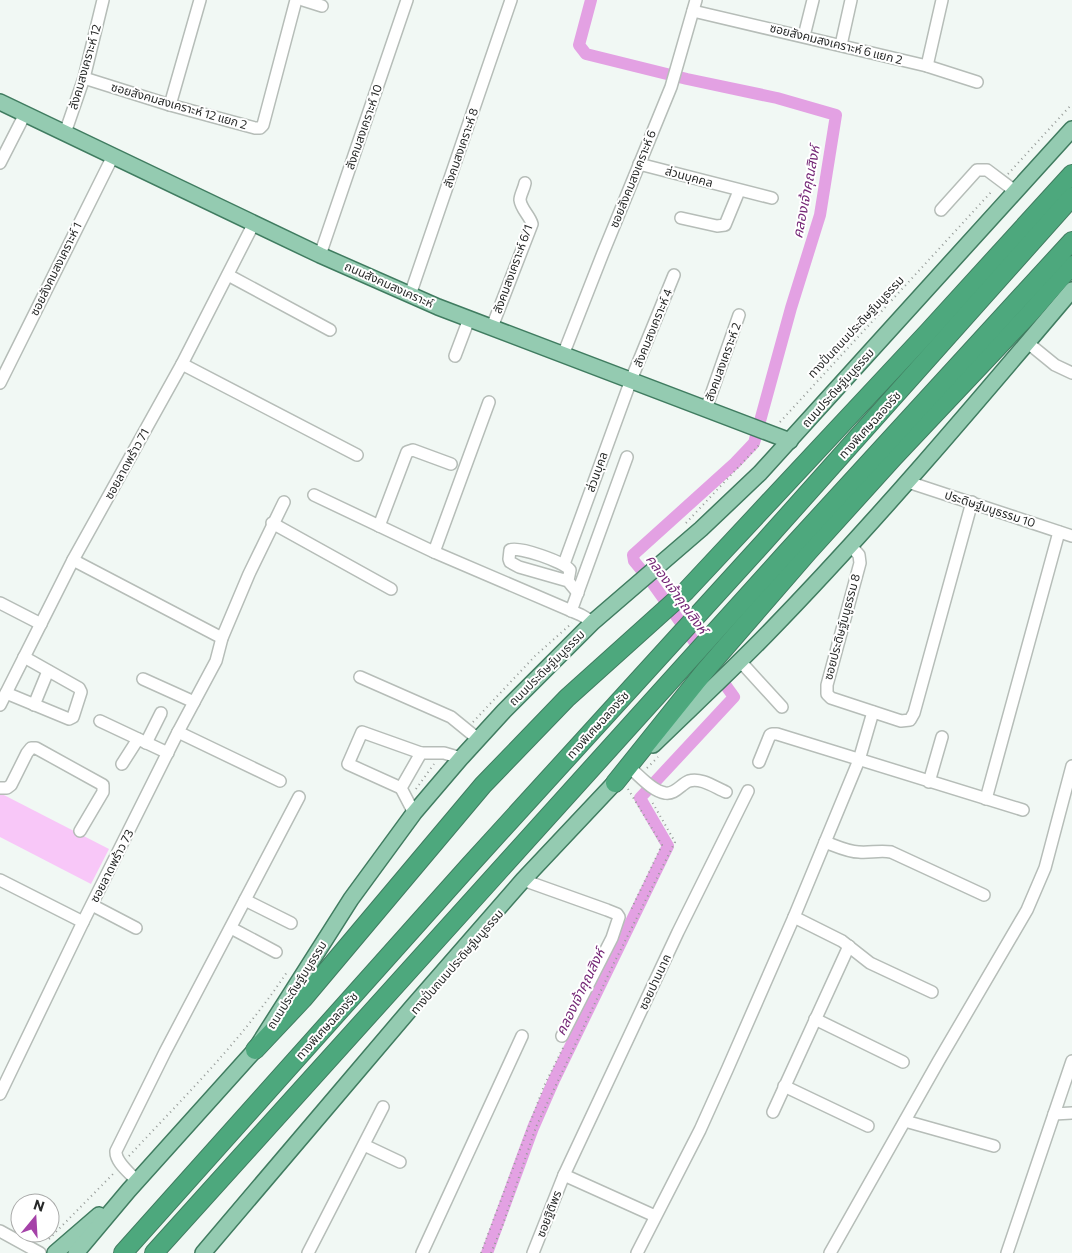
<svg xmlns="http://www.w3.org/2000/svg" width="1072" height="1253" viewBox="0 0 1072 1253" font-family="Commissioner,'Noto Sans Thai',sans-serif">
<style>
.green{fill:#f8c7f8}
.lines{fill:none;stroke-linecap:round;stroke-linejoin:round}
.canal{stroke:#e3a1e3;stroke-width:12}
.minor-casing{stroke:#b6bdb8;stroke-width:14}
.major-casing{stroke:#407c60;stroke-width:18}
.highway-casing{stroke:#407c60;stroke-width:20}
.path{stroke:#959a97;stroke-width:2;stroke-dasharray:1 4;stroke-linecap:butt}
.minor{stroke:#fff;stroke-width:11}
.major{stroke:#94cbb1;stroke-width:15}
.highway{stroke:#4da87d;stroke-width:18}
.labels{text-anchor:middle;stroke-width:4;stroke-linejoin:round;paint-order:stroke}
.street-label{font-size:12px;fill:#282a29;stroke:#fff}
.water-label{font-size:14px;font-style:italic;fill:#742776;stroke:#fff}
</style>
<rect width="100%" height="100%" fill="#f1f8f4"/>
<path class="green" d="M 0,793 L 109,849 L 91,884 L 0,837 Z"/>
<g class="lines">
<g class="canal">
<path d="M 591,0 L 579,45 L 586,54 L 687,79 L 777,98 L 836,115 L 820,215 L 791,308 L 754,443 L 735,463 L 633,555 L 634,561 L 653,584 L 704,655"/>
<path d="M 487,1253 L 533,1128 L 554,1080 L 668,846 L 640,798 L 734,697 L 716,672"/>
</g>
<defs>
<g id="minor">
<path d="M 303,0 L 322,6"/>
<path d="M 693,11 L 927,66 L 977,82"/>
<path d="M 804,36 L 813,0"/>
<path d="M 841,45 L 851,0"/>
<path d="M 927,66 L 942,0"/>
<path d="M 84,78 L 170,105 L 255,128 L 260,128 L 263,125 L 296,0"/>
<path d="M 170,105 L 200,0"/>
<path d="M 65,133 L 84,78 L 103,0"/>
<path d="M 0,163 L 25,114"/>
<path d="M 639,164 L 772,198"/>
<path d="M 941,210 L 977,170 L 987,170 L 1015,191"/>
<path d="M 681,218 L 717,226 L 725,225 L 739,191"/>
<path d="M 320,255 L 407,0"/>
<path d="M 228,275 L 330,330"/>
<path d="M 410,295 L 511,0"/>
<path d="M 492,327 L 532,224 C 530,216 521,209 520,200 C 520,195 524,189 525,183"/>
<path d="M 1028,343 L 1055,365 L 1072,373"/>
<path d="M 563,355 L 603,253 L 671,87 L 696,0"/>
<path d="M 455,356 L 469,319"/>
<path d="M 182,364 L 357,455"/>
<path d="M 0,383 L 113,156"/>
<path d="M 706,409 L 739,315"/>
<path d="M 908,482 L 1072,536"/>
<path d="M 314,495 L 434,552 L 581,615 L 593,622"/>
<path d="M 272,523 L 391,589"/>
<path d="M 379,526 L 407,452 L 413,450 L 451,464"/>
<path d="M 850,545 L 859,555 L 860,563 L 827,685 L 827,694 L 831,698 L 901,721 L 910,720 L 914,713 L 972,502"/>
<path d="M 434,552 L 489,402"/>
<path d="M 73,560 L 222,638"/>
<path d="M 564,564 L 631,380 L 674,275"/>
<path d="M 568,581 L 570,570 C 564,562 519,546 510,550 L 509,559 L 510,562 L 519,567 L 568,581 L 578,593"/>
<path d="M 0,603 L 41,624"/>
<path d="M 571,611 L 627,457"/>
<path d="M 740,661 L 782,707"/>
<path d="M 360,677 L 451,717 L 478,739"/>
<path d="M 143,679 L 194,702"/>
<path d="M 6,693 L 69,719 L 73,717 L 81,692 L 79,688 L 24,657"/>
<path d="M 0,705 L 73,560 L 182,364 L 254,223"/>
<path d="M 34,705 L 48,671"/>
<path d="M 100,721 L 168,753"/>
<path d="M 178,732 L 280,781"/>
<path d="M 146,743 L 161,713"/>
<path d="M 759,762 L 770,735 L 772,734 L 777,734 L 1023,810"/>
<path d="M 122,764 L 138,739"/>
<path d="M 630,768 C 640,776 652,791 665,793 C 675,795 681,784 689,781 C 701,777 716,788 726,792"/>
<path d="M 929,782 L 942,737"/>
<path d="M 0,788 L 7,788 L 11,785 L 27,753 L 31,748 L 36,748 L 103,785 L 103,792 L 80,831"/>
<path d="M 401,788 L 348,764 L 362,732 L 421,753"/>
<path d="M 986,799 L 1059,532"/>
<path d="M 414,813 L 401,788 L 421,753 L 444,753 L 461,758"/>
<path d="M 825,842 C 836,846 848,852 859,852 C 870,853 880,850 891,852 L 984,895"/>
<path d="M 0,880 L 83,922"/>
<path d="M 523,880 L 607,910 L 617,914 L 619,917 L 612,938 L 562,1036"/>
<path d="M 245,900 L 291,923"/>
<path d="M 92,905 L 136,928"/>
<path d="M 794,917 L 842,941 L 870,963 L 932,992"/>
<path d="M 231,928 L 276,952"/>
<path d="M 815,1019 L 903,1062"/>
<path d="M 784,1086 L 868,1126"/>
<path d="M 0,1094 L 83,922 L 178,732 L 216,661 L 222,638 L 249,574 L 284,502"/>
<path d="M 773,1112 L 849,946"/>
<path d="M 1054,1114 L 1072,1113"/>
<path d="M 905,1121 L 994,1146"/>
<path d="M 364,1145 L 400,1162"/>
<path d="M 564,1175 L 655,1216"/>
<path d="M 137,1181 C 130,1173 115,1162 116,1151 L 165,1052 L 299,797"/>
<path d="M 0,1231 L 40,1253"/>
<path d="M 308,1253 L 383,1107"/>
<path d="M 422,1253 L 522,1036"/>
<path d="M 533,1253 L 564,1175 L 678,932 L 748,791"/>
<path d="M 637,1253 L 700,1130 L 727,1070 L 794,917 L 859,760 L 873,712"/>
<path d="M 830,1253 L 938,1062 L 1027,910 L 1045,868 L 1072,766"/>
<path d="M 1007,1253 L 1072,1061"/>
</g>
<g id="major">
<path d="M 0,102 L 320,255 L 438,307 L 790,441"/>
<path d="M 653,745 C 691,708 730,672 767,634 C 874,524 973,407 1072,290"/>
<path d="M 55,1253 L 99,1215"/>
<path d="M 76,1253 L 129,1190 L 255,1050 L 351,899 L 414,813 L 461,758 L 504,711 L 593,622 L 701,529 L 760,473 L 1072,129"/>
<path d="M 203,1253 L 413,1006 L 523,880 L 622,775"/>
</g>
<g id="highway">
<path d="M 615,783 L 704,672 L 808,552 L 894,457 L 1031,312 L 1072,265"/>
<path d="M 255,1050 L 303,999 L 483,785 L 567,698 L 686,591 L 928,332 L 1072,174"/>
<path d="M 123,1253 L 469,866 L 765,541 L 1072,197"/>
<path d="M 154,1253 L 786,553 L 1072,241"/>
</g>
</defs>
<use href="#minor" class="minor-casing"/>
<use href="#major" class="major-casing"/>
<use href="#highway" class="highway-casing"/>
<g class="path">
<path d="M 1008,174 L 1072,104"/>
<path d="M 780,422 L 993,190"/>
<path d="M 686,523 L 760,444"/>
<path d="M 473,722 L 535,656 L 572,623"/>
<path d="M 647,768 L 658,757"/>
<path d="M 416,789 L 434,764"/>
<path d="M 628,789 L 662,845 L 630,912"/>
<path d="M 129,1156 C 184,1097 242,1040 287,972"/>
<path d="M 49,1239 L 114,1173"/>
<path d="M 481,1253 L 544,1086 L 564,1046"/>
<path d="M 491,1253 L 503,1224 L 536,1127 L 614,963 L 675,842 L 651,800"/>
</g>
<use href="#minor" class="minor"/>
<use href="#major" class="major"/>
<use href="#highway" class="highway"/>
</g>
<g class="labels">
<g class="street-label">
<text transform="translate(836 44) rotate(14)" y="4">ซอยสังคมสงเคราะห์ 6 แยก 2</text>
<text transform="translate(85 67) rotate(-74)" y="4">สังคมสงเคราะห์ 12</text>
<text transform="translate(179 106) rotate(16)" y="4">ซอยสังคมสงเคราะห์ 12 แยก 2</text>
<text transform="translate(364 127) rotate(-71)" y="4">สังคมสงเคราะห์ 10</text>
<text transform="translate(461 148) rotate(-71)" y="4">สังคมสงเคราะห์ 8</text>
<text transform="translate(689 177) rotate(15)" y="4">ส่วนบุคคล</text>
<text transform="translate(633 179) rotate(-68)" y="4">ซอยสังคมสงเคราะห์ 6</text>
<text transform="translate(56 269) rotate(-64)" y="4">ซอยสังคมสงเคราะห์ 1</text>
<text transform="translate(513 269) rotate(-70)" y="4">สังคมสงเคราะห์ 6/1</text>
<text transform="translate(389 285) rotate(24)" y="4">ถนนสังคมสงเคราะห์</text>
<text transform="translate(856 327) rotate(-47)" y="4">ทางปั่นถนนประดิษฐ์มนูธรรม</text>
<text transform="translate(653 328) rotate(-68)" y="4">สังคมสงเคราะห์ 4</text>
<text transform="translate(723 362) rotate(-70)" y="4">สังคมสงเคราะห์ 2</text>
<text transform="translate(838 388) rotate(-48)" y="4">ถนนประดิษฐ์มนูธรรม</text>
<text transform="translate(870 425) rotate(-48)" y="4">ทางพิเศษฉลองรัช</text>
<text transform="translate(127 464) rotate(-61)" y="4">ซอยลาดพร้าว 71</text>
<text transform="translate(597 472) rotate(-70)" y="4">ส่วนบุคล</text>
<text transform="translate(990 509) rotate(18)" y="4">ประดิษฐ์มนูธรรม 10</text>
<text transform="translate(842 627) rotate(-75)" y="4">ซอยประดิษฐ์มนูธรรม 8</text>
<text transform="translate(547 668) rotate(-45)" y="4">ถนนประดิษฐ์มนูธรรม</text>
<text transform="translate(598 725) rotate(-48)" y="4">ทางพิเศษฉลองรัช</text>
<text transform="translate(112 866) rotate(-63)" y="4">ซอยลาดพร้าว 73</text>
<text transform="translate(457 962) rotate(-49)" y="4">ทางปั่นถนนประดิษฐ์มนูธรรม</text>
<text transform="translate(655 982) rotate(-65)" y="4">ซอยปานนาค</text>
<text transform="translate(297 985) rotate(-58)" y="4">ถนนประดิษฐ์มนูธรรม</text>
<text transform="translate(327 1026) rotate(-48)" y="4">ทางพิเศษฉลองรัช</text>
<text transform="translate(549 1214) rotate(-69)" y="4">ซอยฐิติพร</text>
</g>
<g class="water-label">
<text transform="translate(806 192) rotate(-79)" y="5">คลองเจ้าคุณสิงห์</text>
<text transform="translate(677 594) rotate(54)" y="5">คลองเจ้าคุณสิงห์</text>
<text transform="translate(580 992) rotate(-64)" y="5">คลองเจ้าคุณสิงห์</text>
</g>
</g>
<g transform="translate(35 1218) rotate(18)"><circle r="24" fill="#ffffff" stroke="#a9aaa9"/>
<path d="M0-4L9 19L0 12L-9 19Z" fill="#a542a8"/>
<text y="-8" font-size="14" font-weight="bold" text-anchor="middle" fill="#282a29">N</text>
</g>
</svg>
